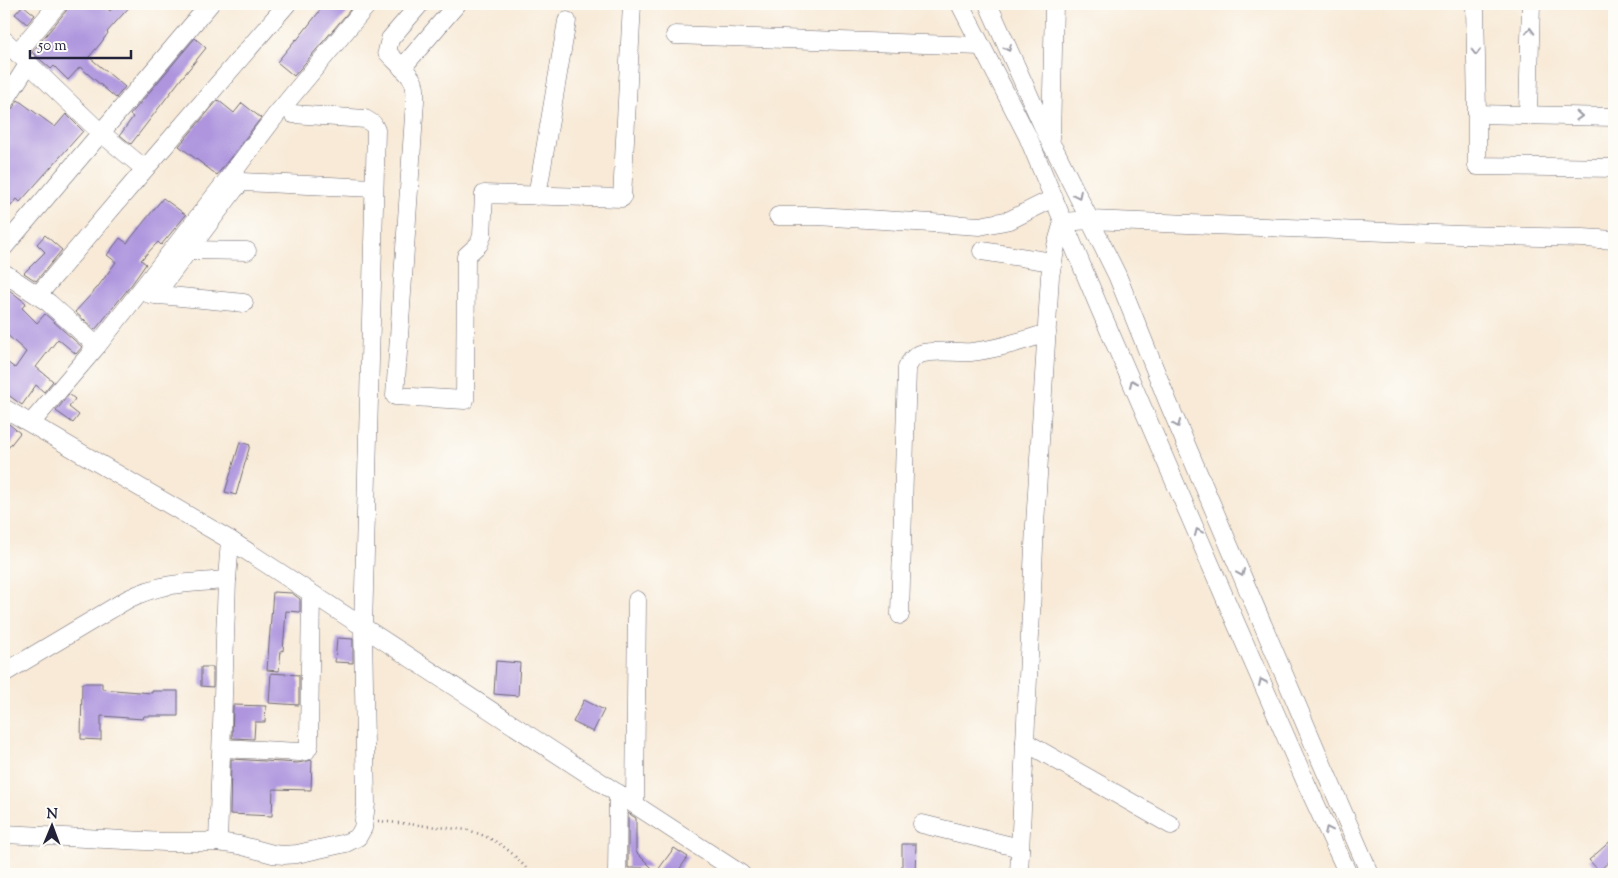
<svg xmlns="http://www.w3.org/2000/svg" width="1618" height="878" viewBox="0 0 1618 878" font-family="'Sorts Mill Goudy',serif">
<style>
.building{fill:#ae95de}
.lines{fill:none;stroke-linecap:round;stroke-linejoin:round}
.minor-casing{stroke:#6d6872;stroke-width:19}
.path{stroke:#6d6872;stroke-width:2.5;stroke-dasharray:1 4;stroke-linecap:butt}
.minor{stroke:#fff;stroke-width:18}
.oneway{stroke:#9c9ca7}
</style>
<rect width="100%" height="100%" fill="#fdfcf7"/>
<filter id="ink" filterUnits="userSpaceOnUse"><feTurbulence type="fractalNoise" baseFrequency=".02" numOctaves="2"/><feDisplacementMap in="SourceGraphic" scale="10" xChannelSelector="R" yChannelSelector="G"/><feConvolveMatrix kernelMatrix="1 2 1 2 8 2 1 2 1" color-interpolation-filters="sRGB"/></filter>
<filter id="wash" filterUnits="userSpaceOnUse"><feTurbulence type="fractalNoise" baseFrequency=".0096" numOctaves="4" result="noise"/><feDisplacementMap in="SourceGraphic" scale="20" xChannelSelector="R" yChannelSelector="G"/><feGaussianBlur stdDeviation="1.12" result="paint"/><feColorMatrix in="noise" values="0 0 0 0 0 0 0 0 0 0 0 0 0 0 0 0 0 1.4 0 .05"/><feComposite in="paint" operator="in"/></filter>
<g filter="url(#wash)">
<rect width="100%" height="100%" fill="#f8ead7"/>
<g id="blocks">
<g class="building">
<path d="M 68,4 L 101,4 L 110,11 L 117,4 L 132,4 L 107,32 L 108,33 L 101,43 L 89,57 L 125,87 L 116,98 L 80,67 L 68,80 L 54,66 L 51,69 L 32,52 L 66,11 Z"/>
<path d="M 325,4 L 343,4 L 350,10 L 294,76 L 277,62 L 296,39 L 297,40 Z"/>
<path d="M 23,5 L 35,15 L 27,24 L 15,14 Z"/>
<path d="M 195,38 L 206,48 L 181,79 L 131,144 L 120,135 L 133,117 L 130,115 Z"/>
<path d="M 18,100 L 55,127 L 66,114 L 83,131 L 20,202 L 17,199 L 4,214 L 4,120 L 9,113 L 7,112 L 13,108 Z"/>
<path d="M 218,100 L 234,113 L 242,103 L 261,118 L 217,175 L 179,146 Z"/>
<path d="M 163,198 L 186,215 L 161,245 L 158,242 L 141,260 L 146,264 L 132,284 L 95,330 L 75,312 L 97,288 L 116,262 L 107,255 L 120,238 L 127,243 Z"/>
<path d="M 45,235 L 62,250 L 36,281 L 24,273 L 45,252 L 37,244 Z"/>
<path d="M 4,286 L 26,303 L 22,308 L 37,323 L 45,314 L 82,347 L 76,354 L 58,339 L 36,367 L 53,381 L 44,392 L 36,385 L 22,405 L 4,392 L 4,360 L 15,368 L 26,352 L 4,332 Z"/>
<path d="M 69,394 L 75,399 L 69,407 L 79,415 L 73,423 L 56,411 Z"/>
<path d="M 4,420 L 20,433 L 4,453 Z"/>
<path d="M 240,442 L 250,445 L 236,495 L 225,492 Z"/>
<path d="M 273,592 L 292,593 L 300,599 L 300,612 L 286,611 L 283,651 L 281,650 L 279,671 L 267,670 Z"/>
<path d="M 337,638 L 353,639 L 353,663 L 335,662 Z"/>
<path d="M 496,661 L 520,663 L 518,696 L 494,694 Z"/>
<path d="M 201,667 L 213,667 L 213,687 L 201,686 Z"/>
<path d="M 271,673 L 299,675 L 299,705 L 269,703 Z"/>
<path d="M 82,683 L 102,683 L 102,689 L 152,693 L 152,691 L 178,691 L 178,716 L 144,716 L 143,719 L 101,716 L 101,740 L 81,739 Z"/>
<path d="M 584,700 L 604,710 L 593,732 L 573,722 Z"/>
<path d="M 233,705 L 266,706 L 265,722 L 255,722 L 254,739 L 232,738 Z"/>
<path d="M 231,759 L 298,763 L 312,760 L 311,790 L 273,789 L 272,816 L 230,814 Z"/>
<path d="M 628,813 L 636,818 L 636,852 L 652,868 L 628,868 Z"/>
<path d="M 1614,838 L 1614,857 L 1599,871 L 1589,860 Z"/>
<path d="M 902,844 L 916,844 L 915,874 L 902,874 Z"/>
<path d="M 674,848 L 688,857 L 676,874 L 655,874 Z"/>
</g>
</g>
</g>
<g filter="url(#ink)">
<use href="#blocks" fill-opacity="0" stroke="#6d6872" stroke-width="1"/>
<g class="lines">
<defs>
<g id="minor">
<path d="M 420,4 L 390,39 L 387,52 C 395,61 412,75 414,84 C 416,89 415,95 415,101 L 395,396 L 465,400 L 466,256 L 479,244 L 482,236 L 484,194 L 622,198 L 632,4"/>
<path d="M 960,4 L 1028,137 L 1099,307 L 1235,621 L 1307,785 L 1348,874"/>
<path d="M 988,4 L 1051,144 L 1056,152 L 1117,275 L 1168,402 L 1320,759 L 1370,874"/>
<path d="M 1475,4 L 1477,114 L 1614,117"/>
<path d="M 675,35 L 981,46"/>
<path d="M 4,40 L 101,133 L 145,169"/>
<path d="M 17,53 L 58,4"/>
<path d="M 402,68 L 457,4"/>
<path d="M 4,102 L 29,63"/>
<path d="M 1477,114 L 1477,166 L 1614,168"/>
<path d="M 1528,114 L 1531,4"/>
<path d="M 1051,138 L 1054,4"/>
<path d="M 537,196 L 567,21"/>
<path d="M 778,216 L 817,216 L 980,226 L 1010,220 L 1054,198"/>
<path d="M 4,247 L 210,4"/>
<path d="M 189,250 L 247,251"/>
<path d="M 982,251 L 1052,262"/>
<path d="M 4,273 L 49,303 L 97,346"/>
<path d="M 149,294 L 244,303"/>
<path d="M 38,295 L 145,169 L 287,4"/>
<path d="M 155,295 L 234,190 L 242,182 L 374,188"/>
<path d="M 4,408 L 230,540 L 741,874"/>
<path d="M 31,423 L 97,346 L 231,175 L 276,115 L 368,4"/>
<path d="M 900,615 L 907,368 C 910,361 913,357 920,354 C 936,349 954,353 971,352 C 998,349 1022,341 1047,333"/>
<path d="M 4,673 L 128,599 C 163,582 189,583 227,580"/>
<path d="M 1025,742 L 1171,825"/>
<path d="M 222,748 L 299,752 L 306,751 L 309,746 L 309,740 L 311,594"/>
<path d="M 635,804 L 637,600"/>
<path d="M 922,824 L 1020,848"/>
<path d="M 4,834 L 165,842 L 218,842 L 239,845 L 273,854 L 284,855 L 297,854 L 346,843 L 358,837 L 363,828 L 366,804 L 363,628 L 376,130 L 373,124 L 365,119 L 293,114"/>
<path d="M 218,842 L 227,580 L 230,540"/>
<path d="M 617,874 L 618,793"/>
<path d="M 1019,874 L 1035,525 L 1050,276 L 1056,246 L 1063,222 L 1090,220 L 1460,235 L 1583,238 L 1614,240"/>
</g>
</defs>
<use href="#minor" class="minor-casing"/>
<path class="path" d="M 378,821 L 468,830 C 499,840 511,850 531,874"/>
<use href="#minor" class="minor"/>
</g>
<defs><path id="oneway-chevron" d="M-2-3.5L2.5 0L-2 3.5" fill="none" stroke-width="1.6" stroke-linecap="round" stroke-linejoin="round" transform="scale(1.25)"/></defs>
<g class="oneway">
<use href="#oneway-chevron" transform="translate(1530 31) rotate(-89)"/>
<use href="#oneway-chevron" transform="translate(1008 48) rotate(66)"/>
<use href="#oneway-chevron" transform="translate(1476 52) rotate(89)"/>
<use href="#oneway-chevron" transform="translate(1579 116) rotate(2)"/>
<use href="#oneway-chevron" transform="translate(1078 195) rotate(64)"/>
<use href="#oneway-chevron" transform="translate(1133 383) rotate(-114)"/>
<use href="#oneway-chevron" transform="translate(1177 424) rotate(67)"/>
<use href="#oneway-chevron" transform="translate(1198 532) rotate(-113)"/>
<use href="#oneway-chevron" transform="translate(1241 573) rotate(67)"/>
<use href="#oneway-chevron" transform="translate(1262 682) rotate(-114)"/>
<use href="#oneway-chevron" transform="translate(1328 830) rotate(-115)"/>
</g>
</g>
<rect width="1618" height="878" fill="none" stroke="#fdfcf7" stroke-width="20"/>
<g transform="translate(52 826) rotate(1)" stroke="#fdfcf7" stroke-width="4" paint-order="stroke">
<path d="M0-4L9 19L0 12L-9 19Z" fill="#22223b"/>
<text y="-8" font-size="14" font-weight="bold" text-anchor="middle" fill="#22223b">N</text>
</g>
<path d="M30 50v8h101v-8" fill="none" stroke="#22223b" stroke-width="2.5"/>
<text x="38" y="50" font-size="15" fill="#22223b" stroke="#fdfcf7" stroke-width="4" paint-order="stroke">50 m</text>
</svg>
